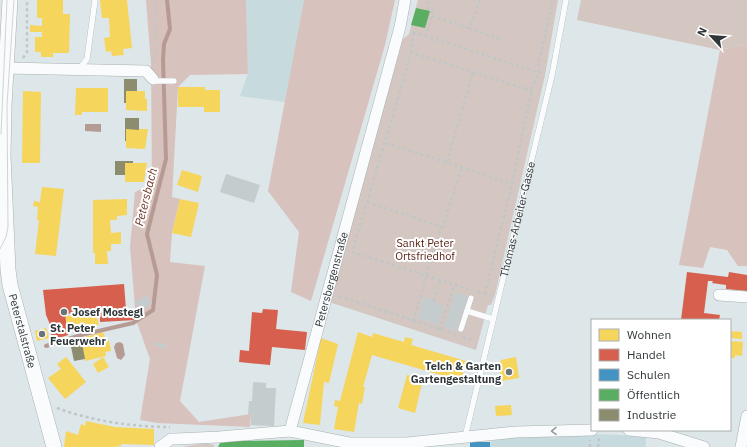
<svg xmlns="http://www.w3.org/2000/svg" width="747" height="447" viewBox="0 0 747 447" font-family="'IBM Plex Sans',sans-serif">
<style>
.built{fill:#c7dade}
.green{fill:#d4c6c1}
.forest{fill:#d8c2bd}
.water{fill:#b69b94}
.homes{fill:#f6d55c}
.shops{fill:#d6604d}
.schools{fill:#4393c3}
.public{fill:#5aae61}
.industry{fill:#8c8c6e}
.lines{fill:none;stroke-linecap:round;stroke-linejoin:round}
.stream{stroke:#b69b94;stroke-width:4}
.building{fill:#c5ccce}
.lane-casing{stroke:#a8b0b1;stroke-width:6}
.street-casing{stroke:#a8b0b1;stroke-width:12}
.secondary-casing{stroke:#a8b0b1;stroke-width:16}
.path{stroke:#c1c6c7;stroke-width:2.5;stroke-dasharray:3 3;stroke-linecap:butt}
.lane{stroke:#fafbfc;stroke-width:5.5}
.street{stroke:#fafbfc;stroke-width:11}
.secondary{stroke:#fafbfc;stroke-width:15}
.tram{stroke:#d0d3d4;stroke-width:1}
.oneway{stroke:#95999a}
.poi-dot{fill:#6d7477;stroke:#fff;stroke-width:1.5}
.labels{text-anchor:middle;stroke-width:4;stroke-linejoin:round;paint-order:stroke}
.street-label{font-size:11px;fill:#303739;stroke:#fff}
.park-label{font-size:11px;fill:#531b0d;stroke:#fff}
.poi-label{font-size:11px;font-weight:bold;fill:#303739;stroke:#fff;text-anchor:start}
.water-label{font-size:12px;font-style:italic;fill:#6f3526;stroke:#fff}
</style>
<rect width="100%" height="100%" fill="#dde6e9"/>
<g class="built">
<path d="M 246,0 L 304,0 L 285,102 L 240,96 L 248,74 Z"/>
<path d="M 590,434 L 646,436 L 646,447 L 490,447 L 490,442 L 502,438 Z"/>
</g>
<g class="green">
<path d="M 418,0 L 558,0 L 545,75 L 495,295 L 491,305 L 488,305 L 476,350 L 329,302 L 403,39 L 409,34 Z"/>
<path d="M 581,0 L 747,0 L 747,44 L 720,50 L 577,20 Z"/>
<path d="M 205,443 L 214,445 L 214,447 L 182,447 Z"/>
</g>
<g class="forest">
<path d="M 146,0 L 246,0 L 248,74 L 190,75 L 178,87 L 172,197 L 180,199 L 172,233 L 170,262 L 205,266 L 180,401 L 199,422 L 251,414 L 250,427 L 157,423 L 140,420 L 150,359 L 136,320 L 130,247 L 135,192 L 152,184 L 151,64 Z"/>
<path d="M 304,0 L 395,0 L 385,45 L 311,301 L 291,292 L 299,232 L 268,191 Z"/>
<path d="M 747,44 L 747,266 L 738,266 L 727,250 L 710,247 L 703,268 L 679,265 L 720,50 Z"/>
</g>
<g class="water">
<path d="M 85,124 L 101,124 L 101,132 L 85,131 Z"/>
<path d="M 120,342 L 123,344 L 125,355 L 121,360 L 117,358 L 114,347 L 116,343 Z"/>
</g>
<g class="homes">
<path d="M 37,0 L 63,0 L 63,14 L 70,14 L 69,53 L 53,53 L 53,57 L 41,57 L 41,52 L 35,52 L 35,37 L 42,37 L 42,32 L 30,32 L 30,25 L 42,26 L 42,18 L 37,18 Z"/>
<path d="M 100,0 L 127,0 L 132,48 L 123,49 L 124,55 L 112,56 L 111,51 L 106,52 L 104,38 L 110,37 L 109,18 L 102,18 Z"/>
<path d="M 178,87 L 205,87 L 205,90 L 220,90 L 220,112 L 204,112 L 204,107 L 178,107 Z"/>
<path d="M 76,88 L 108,88 L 108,112 L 82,112 L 82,115 L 75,115 Z"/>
<path d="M 23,91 L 41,92 L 40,163 L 22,163 Z"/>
<path d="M 126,91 L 145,91 L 145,99 L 147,99 L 147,111 L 126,110 Z"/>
<path d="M 126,129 L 148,129 L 145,149 L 126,148 Z"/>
<path d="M 125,163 L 147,163 L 144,182 L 125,182 Z"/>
<path d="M 182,170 L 202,176 L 198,192 L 177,185 Z"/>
<path d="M 42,187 L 64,189 L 56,256 L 35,254 L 39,220 L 37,220 L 38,207 L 33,206 L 34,201 L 40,202 Z"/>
<path d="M 127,199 L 127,215 L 117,216 L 117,220 L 110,220 L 111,233 L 121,232 L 121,244 L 111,244 L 111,251 L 107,251 L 108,264 L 95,264 L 95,253 L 93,253 L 93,200 Z"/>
<path d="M 180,199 L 199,203 L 191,237 L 172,233 Z"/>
<path d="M 96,314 L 99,325 L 67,331 L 65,316 Z"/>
<path d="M 46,328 L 49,338 L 37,341 L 35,331 Z"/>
<path d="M 730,331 L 742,332 L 742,339 L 730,338 Z"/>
<path d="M 103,332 L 106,341 L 109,340 L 111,351 L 105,352 L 106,356 L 85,361 L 81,338 Z"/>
<path d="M 358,332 L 372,337 L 373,333 L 404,342 L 405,337 L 413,339 L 411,345 L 466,361 L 461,381 L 372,355 L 363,387 L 365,387 L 362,404 L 359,403 L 354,432 L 334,429 L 338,407 L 334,406 L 335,400 L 340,401 Z"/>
<path d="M 321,338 L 338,344 L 329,383 L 324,382 L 320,425 L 303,423 Z"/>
<path d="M 730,341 L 743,342 L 742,356 L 735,355 L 735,358 L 730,358 Z"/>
<path d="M 66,357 L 86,382 L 65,399 L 48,378 L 61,369 L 57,364 Z"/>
<path d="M 103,357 L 109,367 L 98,373 L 93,364 Z"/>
<path d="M 516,357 L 519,378 L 501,381 L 499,365 L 501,360 Z"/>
<path d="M 407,375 L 423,379 L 415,413 L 398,408 Z"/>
<path d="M 511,405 L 512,415 L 496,416 L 495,406 Z"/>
<path d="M 86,421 L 115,427 L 154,429 L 154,445 L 121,444 L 121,446 L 114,447 L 64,447 L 66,431 L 78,435 L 81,424 L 85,426 Z"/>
</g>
<g class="shops">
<path d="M 687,272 L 728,277 L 729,272 L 747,275 L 747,291 L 726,289 L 726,285 L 712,283 L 713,281 L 708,281 L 704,313 L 720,315 L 719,320 L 681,320 Z"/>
<path d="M 124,284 L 126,309 L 135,309 L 136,320 L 100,322 L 100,311 L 65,314 L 68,335 L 52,340 L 49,322 L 46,315 L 43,290 Z"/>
<path d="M 263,309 L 278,310 L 276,329 L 307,332 L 305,350 L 272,347 L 270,365 L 239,362 L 240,350 L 249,351 L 252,312 L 262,313 Z"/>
</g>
<rect class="schools" x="470" y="442" width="20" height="5"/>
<g class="public">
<path d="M 416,8 L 430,11 L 425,28 L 411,25 Z"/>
<path d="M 304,440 L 304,447 L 218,447 L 220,443 L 228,441 Z"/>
</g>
<g class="industry">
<path d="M 124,79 L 137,79 L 137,91 L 126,91 L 126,103 L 124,103 Z"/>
<path d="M 125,118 L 139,118 L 139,130 L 126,129 L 126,141 L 125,141 Z"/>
<path d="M 115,161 L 133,161 L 133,163 L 125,163 L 125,175 L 115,175 Z"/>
<path d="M 81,338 L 85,359 L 74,361 L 70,342 Z"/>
</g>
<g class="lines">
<path class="stream" d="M 46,346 L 81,335 L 133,323 L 153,310 L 157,275 L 147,234 L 166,159 L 163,60 L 164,44 L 170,29 L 167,0"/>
</g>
<g class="building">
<path d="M 226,174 L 260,185 L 254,203 L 220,192 Z"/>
<path d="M 455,292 L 468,296 L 456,331 L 444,327 Z"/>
<path d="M 146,295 L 152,303 L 142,311 L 135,303 Z"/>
<path d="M 425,296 L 444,307 L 438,325 L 417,318 Z"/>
<path d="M 155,342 L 166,344 L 165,349 L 155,346 Z"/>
<path d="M 253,382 L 266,383 L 266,388 L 276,388 L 274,426 L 251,425 L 251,414 L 248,414 L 249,401 L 252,401 Z"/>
</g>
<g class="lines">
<defs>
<g id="lane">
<path d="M 80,68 L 87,59 L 95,0"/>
<path d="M 156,81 L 174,81"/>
<path d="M 467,311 L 493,319"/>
<path d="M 461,329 L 471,298"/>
<path id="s1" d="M 465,437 L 552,75 L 566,0"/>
</g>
<g id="street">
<path d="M 6,68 L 146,71 L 153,79"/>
<path d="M 719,295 L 747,297"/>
<path d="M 629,430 L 659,433 L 704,447"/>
<path d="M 290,431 L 349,443 L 407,443 L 516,432 L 592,430"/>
<path id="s2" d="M 160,447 L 171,439 L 176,439 L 219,437 L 290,431 L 400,27 L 405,0"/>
<path d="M 741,447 L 747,416"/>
</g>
<g id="secondary">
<path id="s3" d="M 10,0 L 4,105 L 3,155 L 8,270 L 10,285 L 54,447"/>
</g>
</defs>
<use href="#lane" class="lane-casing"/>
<use href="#street" class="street-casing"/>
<use href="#secondary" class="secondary-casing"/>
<g class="path">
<path d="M 432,16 L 469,28 L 480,0"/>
<path d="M 469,28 L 502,40"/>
<path d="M 413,32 L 540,73"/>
<path d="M 426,37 L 432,16 L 432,11 L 427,8 L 429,0"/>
<path d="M 410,52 L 532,91"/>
<path d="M 23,58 L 27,52 L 27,0"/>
<path d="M 152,62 L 155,59 L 155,0"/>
<path d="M 386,143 L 513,184"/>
<path d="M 447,162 L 473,72"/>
<path d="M 367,202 L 443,227 L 462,167"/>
<path d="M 353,249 L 410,58 L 414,32"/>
<path d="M 352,252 L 468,289"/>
<path d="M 478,292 L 490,296"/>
<path d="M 485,294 L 512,184 L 532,89 L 539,73 L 538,62 L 541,54 L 553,0"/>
<path d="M 339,296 L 455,334"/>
<path d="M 434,301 L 440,280"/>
<path d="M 413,321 L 441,227"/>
<path d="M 440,330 L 454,285"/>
<path d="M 463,337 L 473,340"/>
<path d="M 57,408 C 92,421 133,427 170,427"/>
<path d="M 590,447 L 590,440"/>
<path d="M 598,447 L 599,438"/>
</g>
<use href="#lane" class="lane"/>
<use href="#street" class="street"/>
<use href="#secondary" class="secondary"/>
<g class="tram">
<path d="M 1,134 L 7,0"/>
<path d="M 0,249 L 6,237 L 8,227 L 7,105 L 14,0"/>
</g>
</g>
<defs><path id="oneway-chevron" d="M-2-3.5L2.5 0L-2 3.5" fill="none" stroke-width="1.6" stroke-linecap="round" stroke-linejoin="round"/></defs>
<use class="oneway" href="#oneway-chevron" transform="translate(554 431) rotate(179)"/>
<g class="poi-dot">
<circle cx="64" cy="312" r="4"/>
<circle cx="42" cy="334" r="4"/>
<circle cx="509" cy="372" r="4"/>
</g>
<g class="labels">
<g class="street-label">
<text dy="4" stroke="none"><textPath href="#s1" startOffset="224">Thomas-Arbeiter-Gasse</textPath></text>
<text dy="4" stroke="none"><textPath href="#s2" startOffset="290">Petersbergenstraße</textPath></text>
<text dy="4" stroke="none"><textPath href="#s3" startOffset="333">Peterstalstraße</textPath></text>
</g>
<g class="park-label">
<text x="425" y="247">Sankt Peter<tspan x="425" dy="13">Ortsfriedhof</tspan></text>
</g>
<g class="poi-label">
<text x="72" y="316">Josef Mostegl</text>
<text x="50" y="332">St. Peter<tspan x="50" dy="13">Feuerwehr</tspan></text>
<text x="501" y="370" text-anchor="end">Teich &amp; Garten<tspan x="501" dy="13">Gartengestaltung</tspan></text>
</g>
<g class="water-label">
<text transform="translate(146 197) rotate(-76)" y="4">Petersbach</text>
</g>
</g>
<rect x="591" y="319" width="140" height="112" fill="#ffffff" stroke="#acafb0"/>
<rect x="599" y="329" width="20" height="12" fill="#f6d55c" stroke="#acafb0"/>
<text x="627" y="339" font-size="12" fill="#303739">Wohnen</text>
<rect x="599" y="349" width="20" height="12" fill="#d6604d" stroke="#acafb0"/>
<text x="627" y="359" font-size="12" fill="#303739">Handel</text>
<rect x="599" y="369" width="20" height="12" fill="#4393c3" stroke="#acafb0"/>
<text x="627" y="379" font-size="12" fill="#303739">Schulen</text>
<rect x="599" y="389" width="20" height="12" fill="#5aae61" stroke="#acafb0"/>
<text x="627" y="399" font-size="12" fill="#303739">Öffentlich</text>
<rect x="599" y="409" width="20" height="12" fill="#8c8c6e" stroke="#acafb0"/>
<text x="627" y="419" font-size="12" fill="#303739">Industrie</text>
<g transform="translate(711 36) rotate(296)" stroke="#ffffff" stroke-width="3" paint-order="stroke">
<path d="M0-3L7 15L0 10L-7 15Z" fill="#303739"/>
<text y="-6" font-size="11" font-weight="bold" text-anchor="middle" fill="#303739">N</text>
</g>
</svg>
